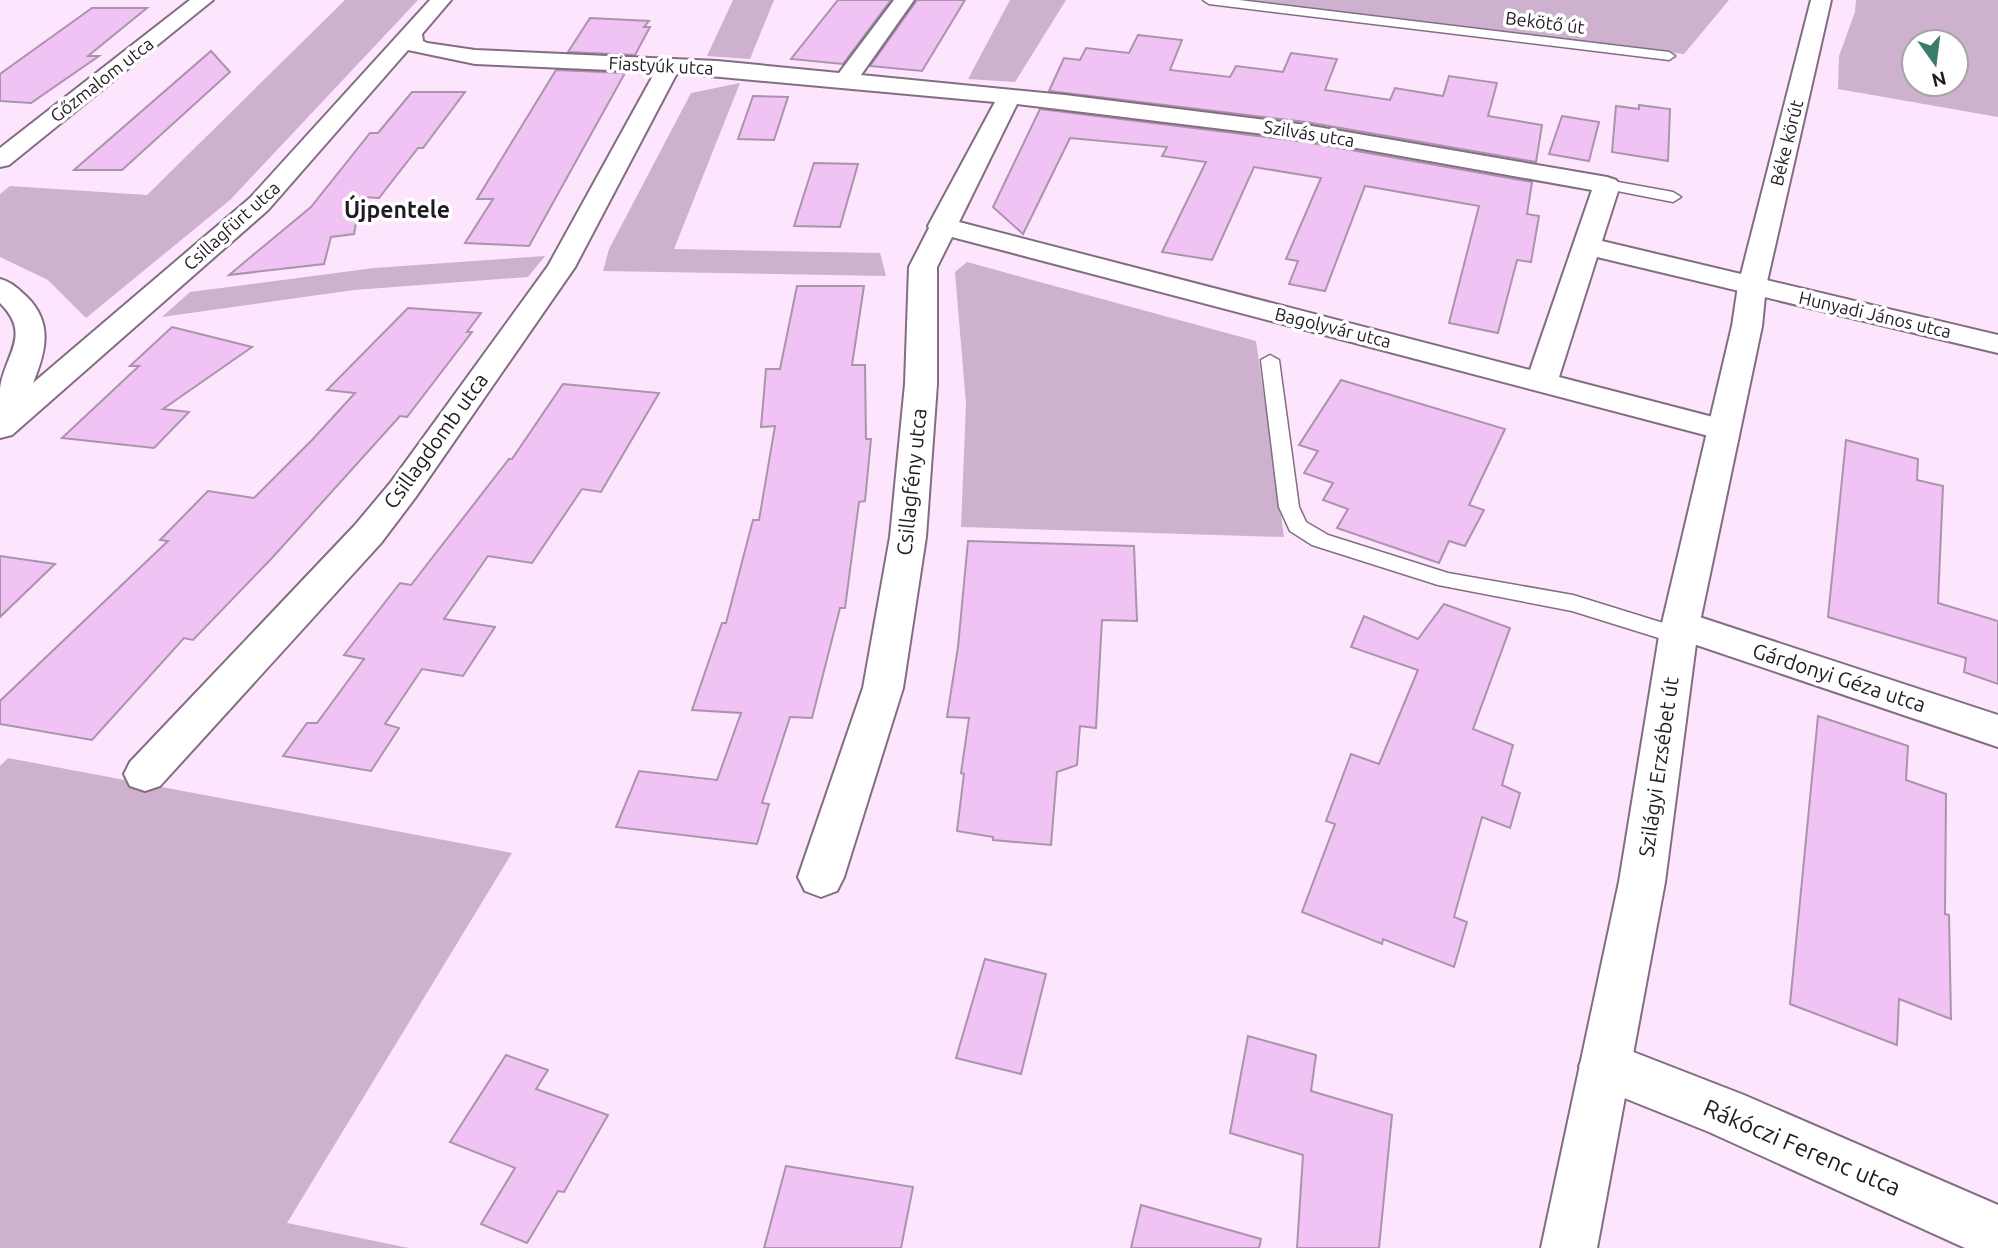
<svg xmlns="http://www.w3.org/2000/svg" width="1998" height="1248" viewBox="0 0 1998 1248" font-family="Ubuntu,sans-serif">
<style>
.green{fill:#cdb1cf;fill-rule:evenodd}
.building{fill:#f1c2f4;stroke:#aa94ab;stroke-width:2}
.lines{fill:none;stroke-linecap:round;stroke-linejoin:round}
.lane-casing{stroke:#826d83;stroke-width:3}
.street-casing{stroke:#826d83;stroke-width:4}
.secondary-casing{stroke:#826d83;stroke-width:4}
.lane{fill:#fff;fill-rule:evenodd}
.street{fill:#fff;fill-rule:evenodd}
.secondary{fill:#fff;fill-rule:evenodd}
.labels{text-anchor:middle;stroke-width:7;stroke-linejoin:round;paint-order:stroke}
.far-street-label{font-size:18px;fill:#221a23;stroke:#fff}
.street-label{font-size:21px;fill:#221a23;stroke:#fff}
.far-district-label{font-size:23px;font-weight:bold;fill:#221a23;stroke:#fff}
.near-street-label{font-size:24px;fill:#221a23;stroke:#fff}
</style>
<rect width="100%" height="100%" fill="#fde5fe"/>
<g class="green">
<path d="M 345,0 L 418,0 L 230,200 L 86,318 L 48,280 L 0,257 L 0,194 L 10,186 L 147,195 Z"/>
<path d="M 733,0 L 774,0 L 750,59 L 707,56 Z"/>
<path d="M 1010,0 L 1066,0 L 1015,82 L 968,79 Z"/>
<path d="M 1234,0 L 1729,0 L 1684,54 Z"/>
<path d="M 1856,0 L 1998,0 L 1998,117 L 1838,89 L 1839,56 L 1855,12 ZM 1914,42 L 1956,42 L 1956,84 L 1914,84 Z"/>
<path d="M 740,83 L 674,249 L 880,253 L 886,276 L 603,271 L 609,249 L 691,93 Z"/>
<path d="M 545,256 L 528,277 L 354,290 L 162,317 L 190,292 L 374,268 Z"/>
<path d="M 967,262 L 1256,341 L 1284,537 L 961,527 L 966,404 L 955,272 Z"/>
<path d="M 8,758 L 512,853 L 287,1223 L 409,1248 L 0,1248 L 0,766 Z"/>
</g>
<g class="building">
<path d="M 838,0 L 891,0 L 843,64 L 791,59 Z"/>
<path d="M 917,0 L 965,0 L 922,71 L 870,66 Z"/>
<path d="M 92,8 L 147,8 L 88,56 L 99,56 L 31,103 L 0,101 L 0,74 Z"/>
<path d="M 590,18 L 649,21 L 644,27 L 650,27 L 635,55 L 568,52 Z"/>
<path d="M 1138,35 L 1182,40 L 1170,70 L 1230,77 L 1236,66 L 1283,72 L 1291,53 L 1337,59 L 1325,90 L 1390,100 L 1395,88 L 1443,96 L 1449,76 L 1497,83 L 1488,116 L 1542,125 L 1536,162 L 1306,122 L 1049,91 L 1064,58 L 1080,60 L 1086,48 L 1129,53 Z"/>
<path d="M 211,51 L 230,72 L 122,170 L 74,170 Z"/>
<path d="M 556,70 L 625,73 L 529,246 L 465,243 L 493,199 L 477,199 Z"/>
<path d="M 412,92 L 465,92 L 423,148 L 418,148 L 379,198 L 361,197 L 354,234 L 331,237 L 324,264 L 229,275 L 311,207 L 370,133 L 378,133 Z"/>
<path d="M 753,96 L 788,97 L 774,140 L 738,139 Z"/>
<path d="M 1639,105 L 1670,109 L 1668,161 L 1612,152 L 1616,106 L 1639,109 Z"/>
<path d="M 1040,109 L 1306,142 L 1532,182 L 1527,214 L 1539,216 L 1531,262 L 1517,260 L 1498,333 L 1449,323 L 1479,206 L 1365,186 L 1325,291 L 1289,284 L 1298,261 L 1286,259 L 1321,178 L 1254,167 L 1212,260 L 1162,252 L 1206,162 L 1162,156 L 1167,147 L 1070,138 L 1023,234 L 993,207 Z"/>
<path d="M 1562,116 L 1599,122 L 1589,161 L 1549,154 Z"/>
<path d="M 814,163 L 858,164 L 840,227 L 794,226 Z"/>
<path d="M 797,286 L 864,286 L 852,365 L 865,365 L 866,439 L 871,439 L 865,501 L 859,502 L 845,608 L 840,608 L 812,718 L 790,717 L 762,803 L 769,804 L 757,844 L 616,827 L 639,771 L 717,780 L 741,713 L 692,710 L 722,623 L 726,623 L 753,520 L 759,520 L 775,426 L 761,427 L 766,369 L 780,369 Z"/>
<path d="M 408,308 L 481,313 L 467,332 L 472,332 L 407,417 L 400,416 L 272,558 L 193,640 L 184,638 L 92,740 L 0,724 L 0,701 L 168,541 L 160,540 L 208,491 L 254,498 L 312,440 L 355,393 L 327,390 Z"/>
<path d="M 172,327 L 252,347 L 163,409 L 189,412 L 154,448 L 62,438 L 139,366 L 130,366 Z"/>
<path d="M 1341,380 L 1505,429 L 1469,505 L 1484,510 L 1465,546 L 1449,541 L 1439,563 L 1337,528 L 1348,509 L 1323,500 L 1333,483 L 1304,473 L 1318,451 L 1299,445 Z"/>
<path d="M 563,384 L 659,393 L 601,492 L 582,489 L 532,563 L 488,556 L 444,619 L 495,627 L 463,676 L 422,669 L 385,724 L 399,728 L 371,771 L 283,756 L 307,723 L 317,723 L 364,659 L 344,655 L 400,583 L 411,585 L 509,459 L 512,459 Z"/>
<path d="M 1846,440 L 1918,459 L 1917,480 L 1943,486 L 1938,603 L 1998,621 L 1998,684 L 1964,672 L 1966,658 L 1828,617 Z"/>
<path d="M 968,541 L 1134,546 L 1137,621 L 1102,620 L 1096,728 L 1080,726 L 1077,765 L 1057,772 L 1051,845 L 993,840 L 993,837 L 957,831 L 964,774 L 961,773 L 969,718 L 947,717 L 958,647 Z"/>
<path d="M 0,556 L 55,564 L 0,617 Z"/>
<path d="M 1444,604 L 1510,628 L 1473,729 L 1513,745 L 1502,785 L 1520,793 L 1510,828 L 1482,817 L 1454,917 L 1467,922 L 1454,967 L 1383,939 L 1382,944 L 1302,912 L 1335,824 L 1326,821 L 1351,754 L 1379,764 L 1418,670 L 1351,647 L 1364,616 L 1418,639 Z"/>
<path d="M 1818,716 L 1908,746 L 1906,780 L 1946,794 L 1945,914 L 1949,915 L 1951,1019 L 1899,999 L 1897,1045 L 1790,1004 Z"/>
<path d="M 985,959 L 1046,974 L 1021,1074 L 956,1058 Z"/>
<path d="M 1248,1036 L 1316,1055 L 1311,1091 L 1392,1115 L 1379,1248 L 1297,1248 L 1303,1155 L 1230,1133 Z"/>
<path d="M 506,1055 L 548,1070 L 536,1089 L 608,1115 L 564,1192 L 558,1191 L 527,1243 L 481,1224 L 515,1168 L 450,1142 Z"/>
<path d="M 786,1166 L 913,1187 L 901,1248 L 764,1248 Z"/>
<path d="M 1141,1205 L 1261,1239 L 1259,1248 L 1131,1248 Z"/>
</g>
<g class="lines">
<defs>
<g id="lane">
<path d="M 1203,0 L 1239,0 L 1669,52 L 1675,56 L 1669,60 L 1209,4 Z"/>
<path d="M 1607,180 L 1673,192 L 1681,197 L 1673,202 L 1602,188 L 1599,185 Z"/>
<path d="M 1270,355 L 1279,360 L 1299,507 L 1306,522 L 1328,535 L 1448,573 L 1573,595 L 1686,630 L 1689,636 L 1686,642 L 1678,644 L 1572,611 L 1438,585 L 1312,545 L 1290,531 L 1279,507 L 1261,360 Z"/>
</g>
<g id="street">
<path d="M 190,0 L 213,0 L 9,165 L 0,167 L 0,148 Z"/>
<path d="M 430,0 L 451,0 L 422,34 L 423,41 L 427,43 L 475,50 L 717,61 L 839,73 L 894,0 L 914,0 L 861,75 L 1065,95 L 1306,125 L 1607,177 L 1616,180 L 1620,185 L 1602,241 L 1998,335 L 1998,353 L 1597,257 L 1559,377 L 1736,423 L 1740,430 L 1736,437 L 1724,440 L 952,237 L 937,267 L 937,384 L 926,537 L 903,688 L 844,877 L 837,891 L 821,897 L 805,891 L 798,877 L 863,688 L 890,537 L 905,384 L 909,267 L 929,228 L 928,226 L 995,102 L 677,73 L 575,267 L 415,498 L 381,543 L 160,786 L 145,791 L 130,786 L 124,774 L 130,762 L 355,525 L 391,482 L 548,266 L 655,72 L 475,64 L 408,50 L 268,210 L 12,435 L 0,438 C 0,422 0,405 0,389 C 4,355 33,335 0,303 L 0,279 C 12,282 18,289 27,297 C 53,323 46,351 33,383 L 250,198 ZM 1017,104 L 1306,139 L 1592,190 L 1530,370 L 959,222 Z"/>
<path d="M 1681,611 L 1998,715 L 1998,747 L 1667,635 L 1662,625 L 1667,615 Z"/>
<path d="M 1605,1041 L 1744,1095 L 1998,1205 L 1998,1248 L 1965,1248 L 1709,1132 L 1587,1083 L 1579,1066 L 1587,1049 Z"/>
</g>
<path id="secondary" d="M 1811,0 L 1831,0 L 1766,286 L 1762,326 L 1697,636 L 1665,882 L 1597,1248 L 1541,1248 L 1619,882 L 1659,636 L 1732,326 L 1738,286 Z"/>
</defs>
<use href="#lane" class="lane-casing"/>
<use href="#street" class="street-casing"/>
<use href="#secondary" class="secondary-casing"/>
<use href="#lane" class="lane"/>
<use href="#street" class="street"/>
<use href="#secondary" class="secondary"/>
</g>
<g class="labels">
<g class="far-street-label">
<text transform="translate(1545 23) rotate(7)" y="6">Bekötő út</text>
<text transform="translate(661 66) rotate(3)" y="6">Fiastyúk utca</text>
<text transform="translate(102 80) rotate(-38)" y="6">Gőzmalom utca</text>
<text transform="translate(1309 134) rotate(9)" y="6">Szilvás utca</text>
<text transform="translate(1787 143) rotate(-76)" y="6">Béke körút</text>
<text transform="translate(232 226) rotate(-42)" y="6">Csillagfürt utca</text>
<text transform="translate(1875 315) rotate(13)" y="6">Hunyadi János utca</text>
<text transform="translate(1333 328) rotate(14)" y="6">Bagolyvár utca</text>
</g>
<g class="street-label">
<text transform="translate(436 441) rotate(-54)" y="7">Csillagdomb utca</text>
<text transform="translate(912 482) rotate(-84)" y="7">Csillagfény utca</text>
<text transform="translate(1839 678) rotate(18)" y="7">Gárdonyi Géza utca</text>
<text transform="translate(1659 767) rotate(-82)" y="7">Szilágyi Erzsébet út</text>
</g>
<g class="far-district-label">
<text x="397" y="218">Újpentele</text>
</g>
<g class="near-street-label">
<text transform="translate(1802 1148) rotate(23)" y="8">Rákóczi Ferenc utca</text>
</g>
</g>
<g transform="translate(1935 63) rotate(166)"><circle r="33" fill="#ffffff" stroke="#a7a3a7" stroke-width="2"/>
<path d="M0-5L12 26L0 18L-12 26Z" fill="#3c7c6c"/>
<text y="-10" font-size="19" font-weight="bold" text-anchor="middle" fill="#221a23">N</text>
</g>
</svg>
